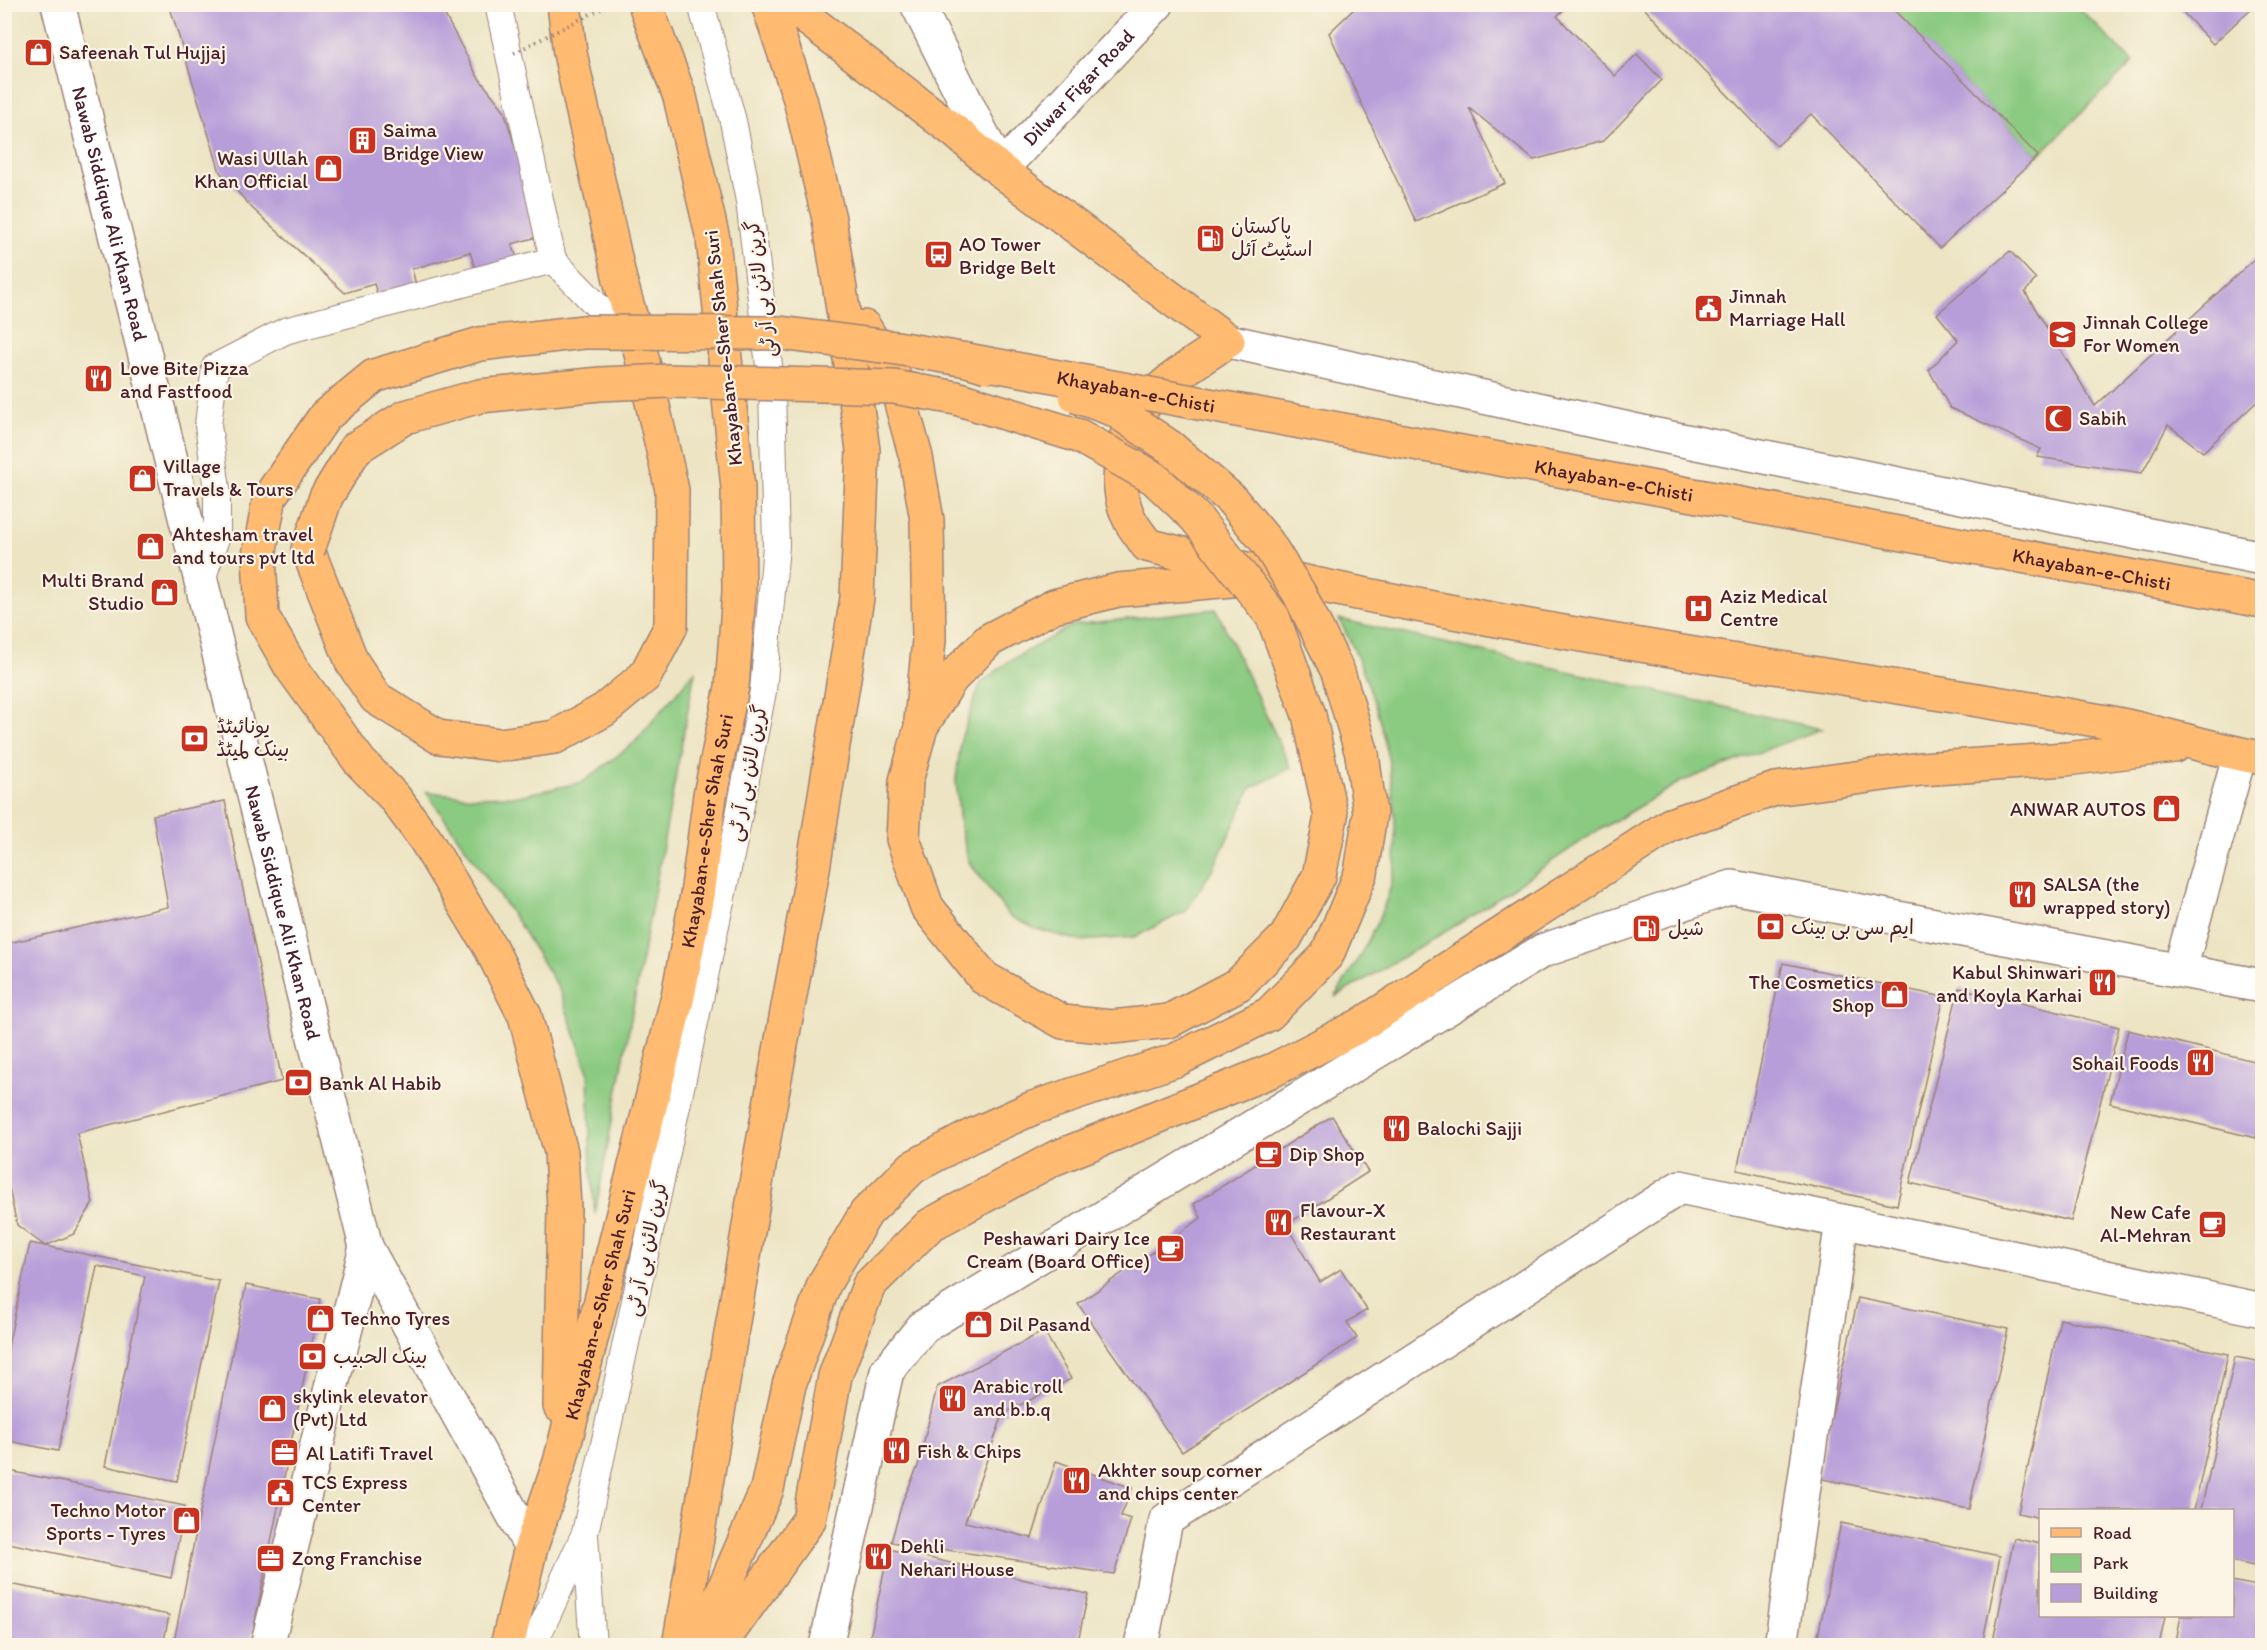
<svg xmlns="http://www.w3.org/2000/svg" width="2267" height="1650" viewBox="0 0 2267 1650" font-family="Itim,'Playpen Sans Arabic',sans-serif">
<style>
.green{fill:#8bca81;stroke:#6a7456;stroke-width:1.5}
.building{fill:#b79ed9}
.lines{fill:none;stroke-linecap:round;stroke-linejoin:round}
.service-casing{stroke:#9b8277;stroke-width:28}
.minor-casing{stroke:#9b8277;stroke-width:36}
.tertiary-casing{stroke:#9b8277;stroke-width:36}
.primary-casing{stroke:#9b8277;stroke-width:36}
.service{stroke:#fff;stroke-width:26}
.minor{stroke:#fff;stroke-width:33}
.tertiary{stroke:#fff;stroke-width:33}
.primary{stroke:#ffbb71;stroke-width:33}
.primary-bridge-casing{stroke:#9b8277;stroke-width:36;stroke-linecap:butt}
.path-bridge{stroke:#9b8277;stroke-width:4;stroke-dasharray:1.5 4.5;stroke-linecap:butt}
.primary-bridge{stroke:#ffbb71;stroke-width:33}
.labels{text-anchor:middle;stroke-width:4.5;stroke-linejoin:round;paint-order:stroke}
.poi-label{font-size:20px;fill:#4a1f2b;stroke:#fcf5e5;text-anchor:start}
.street-label{font-size:20px;fill:#4a1f2b;stroke:#fcf5e5}
</style>
<rect width="100%" height="100%" fill="#fcf5e5"/>
<filter id="ink" filterUnits="userSpaceOnUse"><feTurbulence type="fractalNoise" baseFrequency=".0167" numOctaves="2"/><feDisplacementMap in="SourceGraphic" scale="12" xChannelSelector="R" yChannelSelector="G"/><feConvolveMatrix kernelMatrix="1 2 1 2 8 2 1 2 1" color-interpolation-filters="sRGB"/></filter>
<filter id="wash" filterUnits="userSpaceOnUse"><feTurbulence type="fractalNoise" baseFrequency=".008" numOctaves="4" result="noise"/><feDisplacementMap in="SourceGraphic" scale="24" xChannelSelector="R" yChannelSelector="G"/><feGaussianBlur stdDeviation="1.35" result="paint"/><feColorMatrix in="noise" values="0 0 0 0 0 0 0 0 0 0 0 0 0 0 0 0 0 1.4 0 .05"/><feComposite in="paint" operator="in"/></filter>
<g filter="url(#wash)">
<rect width="100%" height="100%" fill="#ece4c3"/>
<g class="green">
<path d="M 1888,5 L 2076,5 L 2133,62 L 2038,156 Z"/>
<path d="M 1216,609 L 1291,768 L 1251,788 L 1215,865 L 1186,911 L 1135,937 L 1079,941 L 1036,929 L 1009,916 L 969,862 L 960,826 L 956,780 L 961,739 L 980,684 L 1009,661 L 1073,625 Z"/>
<path d="M 1339,619 L 1821,729 L 1680,782 L 1594,833 L 1463,921 L 1335,997 C 1358,959 1382,922 1393,878 C 1397,862 1395,841 1395,824 C 1392,748 1374,686 1339,619 Z"/>
<path d="M 695,671 L 595,1214 L 591,1170 L 588,1072 L 559,989 L 517,921 L 426,792 L 475,797 L 518,796 L 583,782 L 635,742 Z"/>
</g>
<g id="blocks">
<g class="building">
<path d="M 169,4 L 439,4 L 478,77 L 504,110 L 541,236 L 512,244 L 517,258 L 476,271 L 470,252 L 412,269 L 416,285 L 378,296 L 374,284 L 345,293 L 253,209 L 220,172 Z"/>
<path d="M 1359,4 L 1570,4 L 1557,16 L 1615,76 L 1637,54 L 1662,80 L 1603,141 L 1534,160 L 1469,108 L 1505,183 L 1416,222 L 1329,33 Z"/>
<path d="M 1640,4 L 1888,4 L 2038,156 L 1940,248 L 1811,114 L 1777,146 Z"/>
<path d="M 2175,4 L 2256,4 L 2213,44 Z"/>
<path d="M 2010,251 L 2036,279 L 2025,292 L 2095,406 L 2262,252 L 2262,397 L 2203,452 L 2168,425 L 2142,473 L 2037,457 L 2041,449 L 1950,408 L 1929,370 L 1958,340 L 1937,314 Z"/>
<path d="M 225,801 L 282,1081 L 77,1133 L 93,1203 L 74,1234 L 45,1246 L 17,1225 L 4,1166 L 4,944 L 168,907 L 153,815 Z"/>
<path d="M 1783,963 L 1944,997 L 1897,1205 L 1737,1170 Z"/>
<path d="M 1959,988 L 2119,1027 L 2071,1221 L 1910,1183 Z"/>
<path d="M 2128,1030 L 2262,1063 L 2262,1111 L 2256,1138 L 2110,1103 Z"/>
<path d="M 1332,1116 L 1368,1172 L 1286,1225 L 1320,1282 L 1341,1269 L 1367,1310 L 1347,1322 L 1357,1338 L 1182,1452 L 1078,1304 L 1201,1218 L 1194,1204 Z"/>
<path d="M 30,1243 L 219,1281 L 177,1481 L 105,1466 L 145,1276 L 97,1266 L 58,1451 L 4,1440 L 4,1365 Z"/>
<path d="M 246,1285 L 320,1299 L 250,1646 L 173,1646 Z"/>
<path d="M 1858,1298 L 2008,1329 L 1969,1509 L 1818,1478 Z"/>
<path d="M 2060,1319 L 2228,1354 L 2194,1510 L 2040,1510 L 2040,1518 L 2018,1513 Z"/>
<path d="M 1044,1331 L 1071,1379 L 1003,1414 L 965,1522 L 1032,1538 L 1056,1461 L 1132,1488 L 1121,1516 L 1131,1519 L 1114,1574 L 891,1542 L 903,1500 L 918,1466 L 937,1387 Z"/>
<path d="M 2235,1357 L 2262,1362 L 2262,1568 L 2232,1561 L 2232,1510 L 2201,1510 Z"/>
<path d="M 4,1470 L 185,1506 L 171,1578 L 4,1542 Z"/>
<path d="M 1841,1523 L 2000,1556 L 1982,1646 L 1816,1646 Z"/>
<path d="M 2014,1538 L 2040,1544 L 2040,1616 L 2165,1616 L 2159,1646 L 1992,1646 Z"/>
<path d="M 889,1549 L 1088,1594 L 1077,1646 L 868,1646 Z"/>
<path d="M 2232,1581 L 2262,1587 L 2262,1646 L 2175,1646 L 2181,1616 L 2232,1616 Z"/>
<path d="M 4,1583 L 169,1615 L 163,1646 L 4,1646 Z"/>
</g>
</g>
</g>
<g filter="url(#ink)">
<use href="#blocks" fill-opacity="0" stroke="#9b8277" stroke-width="1.5"/>
<g class="lines">
<defs>
<g id="service">
<path d="M 553,260 L 631,341"/>
<path d="M 201,583 L 217,535 L 217,489 L 208,425 L 215,367 L 285,331 L 553,260 L 498,4"/>
<path d="M 585,1536 L 593,1646"/>
<path d="M 533,1646 L 585,1533 L 734,841 L 763,691 L 776,546 L 772,390 L 749,201 L 733,121 L 701,4"/>
</g>
<g id="minor">
<path id="s1" d="M 58,4 L 366,1247 L 267,1646"/>
<path d="M 917,4 L 1000,170"/>
<path d="M 1228,341 L 1652,434 L 2262,558"/>
<path d="M 2180,969 L 2240,754"/>
<path d="M 366,1247 L 531,1547"/>
<path d="M 826,1646 L 887,1371 L 923,1327 L 1542,951 L 1732,887 L 2262,986"/>
<path d="M 1141,1646 L 1166,1520 L 1680,1187 L 2262,1310"/>
<path d="M 1781,1646 L 1842,1221"/>
</g>
<g id="tertiary">
<path id="s2" d="M 1000,170 L 1157,4"/>
</g>
<g id="primary">
<path d="M 788,4 L 957,133 L 1000,170 L 1228,341 C 1199,360 1167,379 1144,405 C 1120,432 1113,485 1129,518 C 1133,527 1141,536 1147,545 C 1460,625 1783,665 2101,721 C 2155,730 2208,749 2262,758"/>
<path d="M 864,327 L 893,374 L 916,457 L 927,520 L 929,640 L 921,721"/>
<path d="M 308,550 L 352,662 L 376,698 L 439,737 L 500,745 L 555,737 L 604,710 L 645,676 L 671,626 L 672,490 L 640,349 L 620,280 L 570,53 L 564,4"/>
<path d="M 1243,579 L 1118,590 L 1054,606 L 989,640 L 951,679 L 921,727 L 906,781 L 903,839 L 927,907 L 984,978 L 1063,1022 L 1112,1027 L 1169,1021 L 1239,984 L 1286,937 L 1319,876 L 1331,817 L 1309,715"/>
<path d="M 2242,597 L 2262,601"/>
<path d="M 560,1406 L 564,1208 L 561,1152 L 525,1016 L 490,947 L 425,839 L 394,797 L 360,762 L 291,667 L 262,616 L 259,555 L 270,496 L 325,416 L 374,376 L 480,344 L 584,332"/>
<path id="s3" d="M 507,1646 L 531,1547 L 560,1462 L 678,996 L 697,895 L 710,795 L 732,687 L 739,592 L 738,488 L 713,239 L 680,97 L 645,4"/>
<path d="M 679,1646 L 761,1154 L 810,887 L 857,598 L 863,450 L 840,289 L 829,219 L 800,99 L 768,4"/>
<path d="M 699,1646 L 767,1489 L 789,1385 L 824,1284 L 866,1213 L 913,1167 L 971,1136 L 1033,1108 L 1176,1060 L 1269,1014 L 1327,955 L 1361,873 L 1370,814 L 1362,754"/>
<path d="M 719,1646 L 809,1520 L 835,1376 L 869,1285 L 930,1225 L 1053,1159 L 1273,1070 L 1359,1026 L 1670,825 L 1775,789 L 1921,769 L 2066,759 L 2174,746"/>
</g>
</defs>
<use href="#service" class="service-casing"/>
<use href="#minor" class="minor-casing"/>
<use href="#tertiary" class="tertiary-casing"/>
<use href="#primary" class="primary-casing"/>
<use href="#service" class="service"/>
<use href="#minor" class="minor"/>
<use href="#tertiary" class="tertiary"/>
<use href="#primary" class="primary"/>
<defs>
<g id="primary-bridge">
<path d="M 584,332 L 780,333 L 897,348 L 967,360 L 987,366"/>
<path id="s4" d="M 967,360 L 2242,597"/>
<path d="M 1076,396 L 1115,410 L 1170,447 L 1231,499 L 1267,542 L 1299,593 L 1338,672 L 1362,754"/>
<path d="M 308,550 L 326,497 L 356,448 L 405,417 L 480,396 L 600,384 L 669,381 L 894,387 L 956,398 L 1079,436 L 1154,478 L 1196,518 L 1273,617 L 1309,715"/>
</g>
</defs>
<use href="#primary-bridge" class="primary-bridge-casing"/>
<path class="path-bridge" d="M 514,53 L 610,4"/>
<use href="#primary-bridge" class="primary-bridge"/>
</g>
</g>
<defs>
<symbol id="shop-square" viewBox="-11 -11 22 22"><rect x="-9" y="-9" width="18" height="18" rx="4" fill="#c8321e" stroke="#fcf5e5"/><path d="M-5-2.5h2.3a2.7 3.5 0 0 1 5.4 0H5L5.5 6h-11ZM-1.5-2.5h3a1.5 2.3 0 0 0-3 0Z" fill="#fff"/></symbol>
<symbol id="building-square" viewBox="-11 -11 22 22"><rect x="-9" y="-9" width="18" height="18" rx="4" fill="#c8321e" stroke="#fcf5e5"/><path d="M-4-6H4V6H1V3H-1V6H-4ZM-2.5-4.3h1.7v1.8h-1.7ZM.8-4.3h1.7v1.8H.8ZM-2.5-1h1.7V.8h-1.7ZM.8-1h1.7V.8H.8Z" fill="#fff"/></symbol>
<symbol id="fuel-square" viewBox="-11 -11 22 22"><rect x="-9" y="-9" width="18" height="18" rx="4" fill="#c8321e" stroke="#fcf5e5"/><path d="M-5.5-6h7V0h2V4h1.3V-2.5L3-4.5l.8-.8L6-3V5H2.5V1h-1V6h-7ZM-4.2-4.7v3.2H.2V-4.7Z" fill="#fff"/></symbol>
<symbol id="bus-square" viewBox="-11 -11 22 22"><rect x="-9" y="-9" width="18" height="18" rx="4" fill="#c8321e" stroke="#fcf5e5"/><path d="M-5-6H5V4H4V6H2V4H-2V6H-4V4H-5ZM-3.5-4V0h7V-4ZM-3.5 1.2v1.5H-2V1.2ZM2 1.2v1.5H3.5V1.2Z" fill="#fff"/></symbol>
<symbol id="civic-square" viewBox="-11 -11 22 22"><rect x="-9" y="-9" width="18" height="18" rx="4" fill="#c8321e" stroke="#fcf5e5"/><path d="M-.6-6.5H3V-4.5H.6V-3L4-1V1h2V6H-6V1h2V-1L-.6-3ZM-1.2 2.5V6h2.4V2.5Z" fill="#fff"/></symbol>
<symbol id="university-square" viewBox="-11 -11 22 22"><rect x="-9" y="-9" width="18" height="18" rx="4" fill="#c8321e" stroke="#fcf5e5"/><path d="M0-5L7-2L0 1L-7-2ZM-4 1L0 2.5L4 1V4Q0 6-4 4Z" fill="#fff"/></symbol>
<symbol id="restaurant-square" viewBox="-11 -11 22 22"><rect x="-9" y="-9" width="18" height="18" rx="4" fill="#c8321e" stroke="#fcf5e5"/><path d="M-5-6h1v4h1v-4h1v4h1v-4h1v5L-1.5 .5V6h-2V.5L-5-1ZM5-6V6H3V1.5H1.5Q1.5-4 5-6Z" fill="#fff"/></symbol>
<symbol id="mosque-square" viewBox="-11 -11 22 22"><rect x="-9" y="-9" width="18" height="18" rx="4" fill="#c8321e" stroke="#fcf5e5"/><path d="M3.5-4.9A6 6 0 1 0 3.5 4.9A5 5 0 1 1 3.5-4.9Z" fill="#fff"/></symbol>
<symbol id="hospital-square" viewBox="-11 -11 22 22"><rect x="-9" y="-9" width="18" height="18" rx="4" fill="#c8321e" stroke="#fcf5e5"/><path d="M-5-5h3v3.5h4V-5h3V5h-3V1.5h-4V5h-3Z" fill="#fff"/></symbol>
<symbol id="bank-square" viewBox="-11 -11 22 22"><rect x="-9" y="-9" width="18" height="18" rx="4" fill="#c8321e" stroke="#fcf5e5"/><path d="M-6-4H6V4H-6ZM0-2.3a2.3 2.3 0 1 0 0 4.6a2.3 2.3 0 1 0 0-4.6Z" fill="#fff"/></symbol>
<symbol id="cafe-square" viewBox="-11 -11 22 22"><rect x="-9" y="-9" width="18" height="18" rx="4" fill="#c8321e" stroke="#fcf5e5"/><path d="M-5.5-4.5H6V0H3Q3 3.5 0 3.5H-2.5Q-5.5 3.5-5.5 0ZM3-3.2v2h1.7v-2ZM-6 4.5H4V6H-6Z" fill="#fff"/></symbol>
<symbol id="office-square" viewBox="-11 -11 22 22"><rect x="-9" y="-9" width="18" height="18" rx="4" fill="#c8321e" stroke="#fcf5e5"/><path d="M-6-3h4V-5.5h4V-3h4V5H-6ZM-1-4.5V-3h2v-1.5ZM-6 0V1H6V0Z" fill="#fff"/></symbol>
</defs>
<g fill-rule="evenodd">
<use href="#shop-square" x="22" y="36" width="33" height="33"/>
<use href="#building-square" x="346" y="124" width="33" height="33"/>
<use href="#shop-square" x="312" y="152" width="33" height="33"/>
<use href="#fuel-square" x="1194" y="222" width="33" height="33"/>
<use href="#bus-square" x="922" y="238" width="33" height="33"/>
<use href="#civic-square" x="1692" y="292" width="33" height="33"/>
<use href="#university-square" x="2046" y="318" width="33" height="33"/>
<use href="#restaurant-square" x="82" y="362" width="33" height="33"/>
<use href="#mosque-square" x="2042" y="402" width="33" height="33"/>
<use href="#shop-square" x="126" y="462" width="33" height="33"/>
<use href="#shop-square" x="134" y="530" width="33" height="33"/>
<use href="#shop-square" x="148" y="576" width="33" height="33"/>
<use href="#hospital-square" x="1682" y="592" width="33" height="33"/>
<use href="#bank-square" x="178" y="722" width="33" height="33"/>
<use href="#shop-square" x="2150" y="792" width="33" height="33"/>
<use href="#restaurant-square" x="2006" y="878" width="33" height="33"/>
<use href="#bank-square" x="1754" y="910" width="33" height="33"/>
<use href="#fuel-square" x="1630" y="912" width="33" height="33"/>
<use href="#restaurant-square" x="2086" y="966" width="33" height="33"/>
<use href="#shop-square" x="1878" y="978" width="33" height="33"/>
<use href="#restaurant-square" x="2184" y="1046" width="33" height="33"/>
<use href="#bank-square" x="282" y="1066" width="33" height="33"/>
<use href="#restaurant-square" x="1380" y="1112" width="33" height="33"/>
<use href="#cafe-square" x="1252" y="1138" width="33" height="33"/>
<use href="#restaurant-square" x="1262" y="1206" width="33" height="33"/>
<use href="#cafe-square" x="2196" y="1208" width="33" height="33"/>
<use href="#cafe-square" x="1154" y="1232" width="33" height="33"/>
<use href="#shop-square" x="304" y="1302" width="33" height="33"/>
<use href="#shop-square" x="962" y="1308" width="33" height="33"/>
<use href="#bank-square" x="296" y="1340" width="33" height="33"/>
<use href="#restaurant-square" x="936" y="1382" width="33" height="33"/>
<use href="#shop-square" x="256" y="1392" width="33" height="33"/>
<use href="#restaurant-square" x="880" y="1434" width="33" height="33"/>
<use href="#office-square" x="268" y="1436" width="33" height="33"/>
<use href="#restaurant-square" x="1060" y="1464" width="33" height="33"/>
<use href="#civic-square" x="264" y="1476" width="33" height="33"/>
<use href="#shop-square" x="170" y="1504" width="33" height="33"/>
<use href="#restaurant-square" x="862" y="1540" width="33" height="33"/>
<use href="#office-square" x="254" y="1542" width="33" height="33"/>
</g>
<g class="labels">
<g class="poi-label">
<text x="59" y="59">Safeenah Tul Hujjaj</text>
<text x="383" y="137">Saima<tspan x="383" dy="23">Bridge View</tspan></text>
<text x="308" y="165" text-anchor="end">Wasi Ullah<tspan x="308" dy="23">Khan Official</tspan></text>
<text x="1231" y="233">پاکستان<tspan x="1231" dy="23">اسٹیٹ آئل</tspan></text>
<text x="959" y="251">AO Tower<tspan x="959" dy="23">Bridge Belt</tspan></text>
<text x="1729" y="303">Jinnah<tspan x="1729" dy="23">Marriage Hall</tspan></text>
<text x="2083" y="329">Jinnah College<tspan x="2083" dy="23">For Women</tspan></text>
<text x="120" y="375">Love Bite Pizza<tspan x="120" dy="23">and Fastfood</tspan></text>
<text x="2079" y="425">Sabih</text>
<text x="163" y="473">Village<tspan x="163" dy="23">Travels &amp; Tours</tspan></text>
<text x="172" y="541">Ahtesham travel<tspan x="172" dy="23">and tours pvt ltd</tspan></text>
<text x="144" y="587" text-anchor="end">Multi Brand<tspan x="144" dy="23">Studio</tspan></text>
<text x="1720" y="603">Aziz Medical<tspan x="1720" dy="23">Centre</tspan></text>
<text x="216" y="733">یونائیٹڈ<tspan x="216" dy="23">بینک لمیٹڈ</tspan></text>
<text x="2146" y="816" text-anchor="end">ANWAR AUTOS</text>
<text x="2043" y="891">SALSA (the<tspan x="2043" dy="23">wrapped story)</tspan></text>
<text x="1791" y="934">ایم سی بی بینک</text>
<text x="1668" y="935">شیل</text>
<text x="2082" y="979" text-anchor="end">Kabul Shinwari<tspan x="2082" dy="23">and Koyla Karhai</tspan></text>
<text x="1874" y="989" text-anchor="end">The Cosmetics<tspan x="1874" dy="23">Shop</tspan></text>
<text x="2179" y="1070" text-anchor="end">Sohail Foods</text>
<text x="319" y="1090">Bank Al Habib</text>
<text x="1417" y="1135">Balochi Sajji</text>
<text x="1289" y="1161">Dip Shop</text>
<text x="1300" y="1217">Flavour-X<tspan x="1300" dy="23">Restaurant</tspan></text>
<text x="2191" y="1219" text-anchor="end">New Cafe<tspan x="2191" dy="23">Al-Mehran</tspan></text>
<text x="1150" y="1245" text-anchor="end">Peshawari Dairy Ice<tspan x="1150" dy="23">Cream (Board Office)</tspan></text>
<text x="341" y="1325">Techno Tyres</text>
<text x="999" y="1331">Dil Pasand</text>
<text x="333" y="1363">بينک الحبيب</text>
<text x="973" y="1393">Arabic roll<tspan x="973" dy="23">and b.b.q</tspan></text>
<text x="293" y="1403">skylink elevator<tspan x="293" dy="23">(Pvt) Ltd</tspan></text>
<text x="917" y="1458">Fish &amp; Chips</text>
<text x="306" y="1460">Al Latifi Travel</text>
<text x="1098" y="1477">Akhter soup corner<tspan x="1098" dy="23">and chips center</tspan></text>
<text x="302" y="1489">TCS Express<tspan x="302" dy="23">Center</tspan></text>
<text x="166" y="1517" text-anchor="end">Techno Motor<tspan x="166" dy="23">Sports - Tyres</tspan></text>
<text x="900" y="1553">Dehli<tspan x="900" dy="23">Nehari House</tspan></text>
<text x="292" y="1565">Zong Franchise</text>
</g>
<g class="street-label">
<text dy="7" stroke="none"><textPath href="#s2" startOffset="114">Dilwar Figar Road</textPath></text>
<text dy="7" stroke="none"><textPath href="#s1" startOffset="216">Nawab Siddique Ali Khan Road</textPath></text>
<text transform="translate(760 289) rotate(-97)" y="7">گرین لائن بی آر ٹی</text>
<text transform="translate(723 348) rotate(-96)" y="7">Khayaban-e-Sher Shah Suri</text>
<text dy="7" stroke="none"><textPath href="#s4" startOffset="172">Khayaban-e-Chisti</textPath></text>
<text dy="7" stroke="none"><textPath href="#s4" startOffset="658">Khayaban-e-Chisti</textPath></text>
<text dy="7" stroke="none"><textPath href="#s4" startOffset="1144">Khayaban-e-Chisti</textPath></text>
<text transform="translate(747 773) rotate(-79)" y="7">گرین لائن بی آر ٹی</text>
<text dy="7" stroke="none"><textPath href="#s3" startOffset="840">Khayaban-e-Sher Shah Suri</textPath></text>
<text dy="7" stroke="none"><textPath href="#s1" startOffset="936">Nawab Siddique Ali Khan Road</textPath></text>
<text transform="translate(646 1248) rotate(-78)" y="7">گرین لائن بی آر ٹی</text>
<text dy="7" stroke="none"><textPath href="#s3" startOffset="354">Khayaban-e-Sher Shah Suri</textPath></text>
</g>
</g>
<rect width="2267" height="1650" fill="none" stroke="#fcf5e5" stroke-width="24"/>
<rect x="2039" y="1509" width="195" height="108" fill="#fcf5e5" stroke="#b59f9b" stroke-width="1.5"/>
<rect x="2051" y="1528" width="30" height="9" fill="#ffbb71" stroke="#b59f9b" stroke-width="1.5"/>
<text x="2093" y="1539" font-size="18" fill="#4a1f2b">Road</text>
<rect x="2051" y="1554" width="30" height="18" fill="#8bca81" stroke="#b59f9b" stroke-width="1.5"/>
<text x="2093" y="1569" font-size="18" fill="#4a1f2b">Park</text>
<rect x="2051" y="1584" width="30" height="18" fill="#b79ed9" stroke="#b59f9b" stroke-width="1.5"/>
<text x="2093" y="1599" font-size="18" fill="#4a1f2b">Building</text>
</svg>
